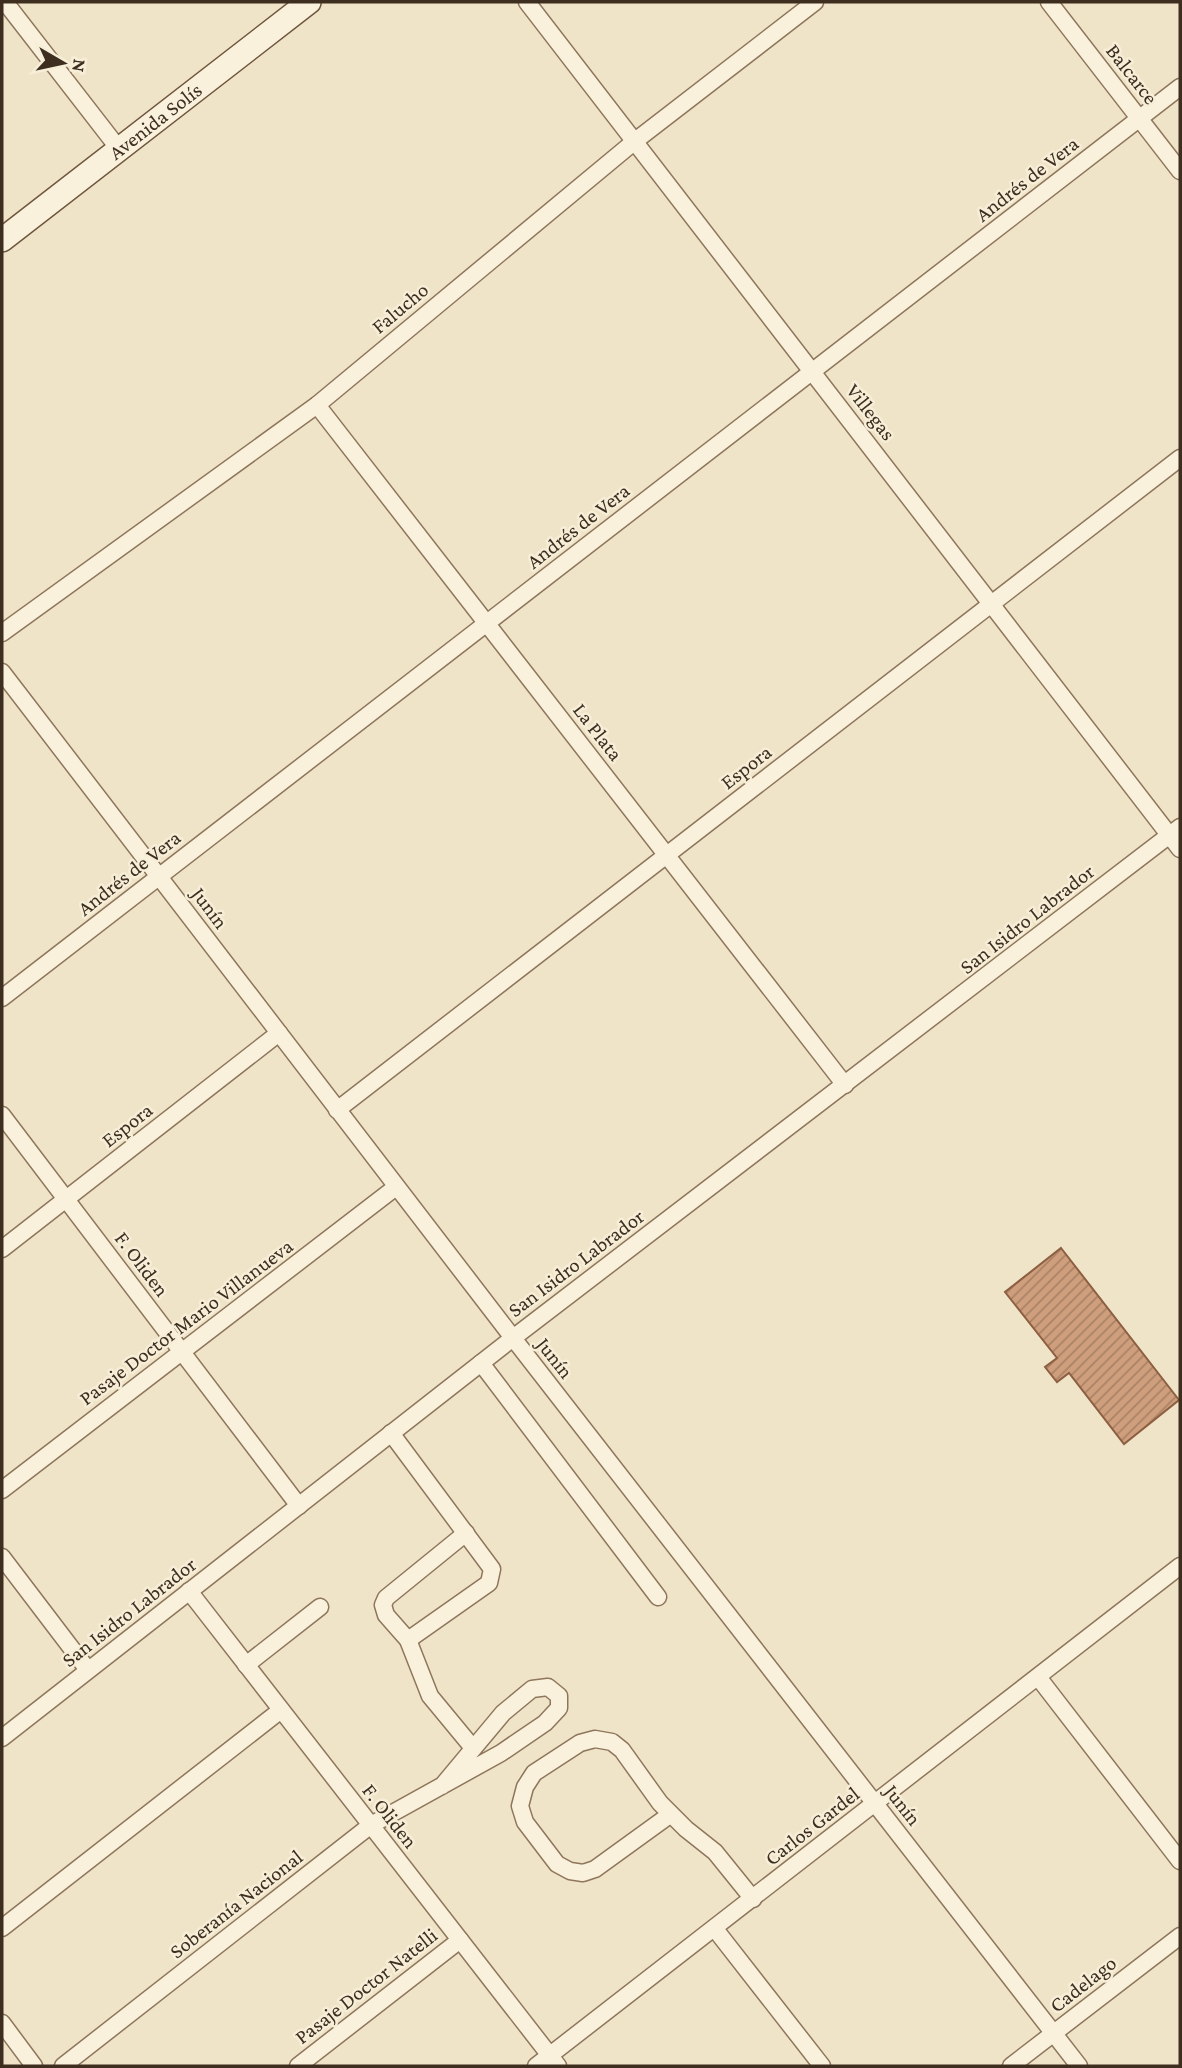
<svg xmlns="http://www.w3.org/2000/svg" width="1182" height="2068" viewBox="0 0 1182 2068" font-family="'Crimson Pro',serif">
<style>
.building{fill:url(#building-hatch);stroke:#8d5f41;stroke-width:2}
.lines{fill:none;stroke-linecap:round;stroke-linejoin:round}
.street-casing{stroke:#8d765c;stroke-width:19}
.secondary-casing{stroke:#6f573f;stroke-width:26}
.street{stroke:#faf1dc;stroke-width:16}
.secondary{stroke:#faf1dc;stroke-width:23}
.labels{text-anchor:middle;stroke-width:5;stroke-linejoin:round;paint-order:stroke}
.street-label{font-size:21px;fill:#3d2e20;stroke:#f7eed8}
</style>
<defs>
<pattern id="building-hatch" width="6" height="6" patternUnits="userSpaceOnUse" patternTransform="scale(1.75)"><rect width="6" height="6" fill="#cf9f7d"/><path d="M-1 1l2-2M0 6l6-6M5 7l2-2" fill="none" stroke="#a98266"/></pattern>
</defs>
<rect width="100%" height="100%" fill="#f0e4c8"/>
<path class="building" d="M 1061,1248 L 1179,1400 L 1124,1444 L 1069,1373 L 1057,1382 L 1045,1367 L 1057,1358 L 1005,1292 Z"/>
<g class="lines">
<defs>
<g id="street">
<path d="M 5,2 L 119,149"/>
<path d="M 527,2 L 1180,849"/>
<path d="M 1049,2 L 1180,171"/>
<path d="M 317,405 L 845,1085"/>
<path d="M 2,633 L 317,405 L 635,141 L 815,2"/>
<path d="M 2,672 L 513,1338 L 1079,2066"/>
<path d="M 2,998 L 1180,87"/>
<path d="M 337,1110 L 1180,458"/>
<path d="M 2,1115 L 299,1506"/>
<path d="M 2,1249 L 279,1033"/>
<path d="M 481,1363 L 658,1597"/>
<path d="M 391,1433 L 492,1569 L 489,1583 L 408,1640"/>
<path d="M 2,1490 L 396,1187"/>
<path d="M 466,1533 L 386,1598 L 383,1605 L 386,1615 L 408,1640 L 430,1696 L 473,1748"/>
<path d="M 2,1557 L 88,1670"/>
<path d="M 189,1591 L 558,2066"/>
<path d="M 246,1665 L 320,1607"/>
<path d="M 1038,1677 L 1180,1861"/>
<path d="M 2,1738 L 513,1338 L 1180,827"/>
<path d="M 671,1814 L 595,1869 L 583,1873 L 570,1871 L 557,1864 L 525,1822 L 520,1806 L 525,1787 L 534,1773 L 580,1743 L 595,1739 L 612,1742 L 622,1750 L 660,1803 L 686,1829 L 715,1852 L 753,1899"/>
<path d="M 2,1928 L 281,1710"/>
<path d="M 715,1929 L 822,2066"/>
<path d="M 2,2023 L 34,2066"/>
<path d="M 63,2066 L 371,1825 L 501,1753 L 545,1723 L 559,1708 L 559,1696 L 548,1687 L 532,1689 L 503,1713 L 442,1786"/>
<path d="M 298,2066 L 460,1940"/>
<path d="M 536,2066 L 1180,1566"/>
<path d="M 1011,2066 L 1180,1936"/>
</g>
<g id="secondary">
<path id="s1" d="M 2,240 L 309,2"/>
</g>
</defs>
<use href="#street" class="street-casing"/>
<use href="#secondary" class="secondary-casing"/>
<use href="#street" class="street"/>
<use href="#secondary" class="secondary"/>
</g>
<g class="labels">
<g class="street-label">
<text transform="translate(1132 74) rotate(52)" y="7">Balcarce</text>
<text dy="7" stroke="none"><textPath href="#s1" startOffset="194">Avenida Solís</textPath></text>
<text transform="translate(1027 179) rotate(-38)" y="7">Andrés de Vera</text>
<text transform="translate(400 308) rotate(-40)" y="7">Falucho</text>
<text transform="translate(871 412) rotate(52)" y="7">Villegas</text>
<text transform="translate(578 526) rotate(-38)" y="7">Andrés de Vera</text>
<text transform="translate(598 732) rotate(52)" y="7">La Plata</text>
<text transform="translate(746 767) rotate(-38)" y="7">Espora</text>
<text transform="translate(129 873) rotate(-38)" y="7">Andrés de Vera</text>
<text transform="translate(210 908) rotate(53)" y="7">Junín</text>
<text transform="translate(1027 919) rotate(-38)" y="7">San Isidro Labrador</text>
<text transform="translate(127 1125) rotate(-38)" y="7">Espora</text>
<text transform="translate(576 1263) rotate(-37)" y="7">San Isidro Labrador</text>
<text transform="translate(142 1264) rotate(53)" y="7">F. Oliden</text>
<text transform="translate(186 1322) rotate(-37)" y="7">Pasaje Doctor Mario Villanueva</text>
<text transform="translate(555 1358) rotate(52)" y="7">Junín</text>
<text transform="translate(129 1612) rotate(-38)" y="7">San Isidro Labrador</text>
<text transform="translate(903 1805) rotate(52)" y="7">Junín</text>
<text transform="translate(390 1816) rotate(52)" y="7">F. Oliden</text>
<text transform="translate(812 1826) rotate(-38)" y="7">Carlos Gardel</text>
<text transform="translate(236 1904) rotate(-38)" y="7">Soberanía Nacional</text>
<text transform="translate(1083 1984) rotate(-38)" y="7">Cadelago</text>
<text transform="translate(366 1986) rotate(-38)" y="7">Pasaje Doctor Natelli</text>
</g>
</g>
<rect width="1182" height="2068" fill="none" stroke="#3d2e20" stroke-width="7"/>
<g transform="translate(63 63) rotate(99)" stroke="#f7eed8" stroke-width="5" paint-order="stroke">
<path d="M0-5L12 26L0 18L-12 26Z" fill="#3d2e20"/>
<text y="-10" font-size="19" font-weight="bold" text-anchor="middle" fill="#3d2e20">N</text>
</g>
</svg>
